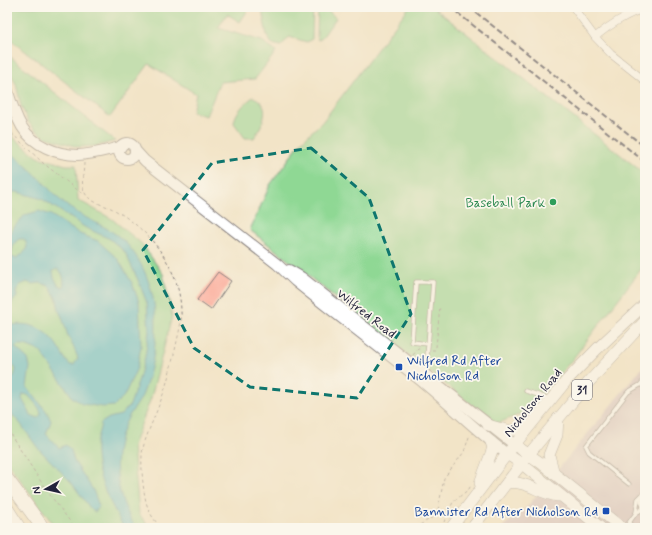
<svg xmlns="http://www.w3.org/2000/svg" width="652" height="535" viewBox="0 0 652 535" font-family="Mynerve,sans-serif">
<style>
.industrial{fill:#d2bec2}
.green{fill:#8fd894;stroke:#587d68}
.water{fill:#50bacd;stroke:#396e84;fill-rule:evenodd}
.building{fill:#fba795}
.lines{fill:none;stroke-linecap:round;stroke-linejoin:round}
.service-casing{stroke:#8a8381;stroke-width:5}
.minor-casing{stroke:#8a8381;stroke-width:8}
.secondary-casing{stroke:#8a8381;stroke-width:12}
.primary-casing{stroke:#8a8381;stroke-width:12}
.motorway-casing{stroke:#8a8381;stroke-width:14}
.path{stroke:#8a8381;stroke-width:1;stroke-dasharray:3 3;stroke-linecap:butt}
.service{stroke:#fff;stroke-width:3.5}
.minor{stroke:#fff;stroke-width:7}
.secondary{stroke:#fff;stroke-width:10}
.primary{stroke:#fff;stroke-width:11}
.motorway{stroke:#fff;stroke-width:13}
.rail{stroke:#22223b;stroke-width:2;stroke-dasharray:6 3;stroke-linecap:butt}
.marked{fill:none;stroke:#0f766e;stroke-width:3;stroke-dasharray:8 5;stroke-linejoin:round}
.leisure-dot{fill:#2e9e5b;stroke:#fbf7ec;stroke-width:1.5}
.transit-dot{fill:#1a4fb4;stroke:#fbf7ec;stroke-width:1.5}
.labels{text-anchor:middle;stroke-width:3.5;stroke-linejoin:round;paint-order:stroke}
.shield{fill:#fbf7ec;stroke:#636270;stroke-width:1}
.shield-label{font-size:12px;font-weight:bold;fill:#22223b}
.leisure-label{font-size:13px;fill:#27864d;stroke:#fbf7ec;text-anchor:end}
.street-label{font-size:13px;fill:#22223b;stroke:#fbf7ec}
.transit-label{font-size:13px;fill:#164399;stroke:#fbf7ec;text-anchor:start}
</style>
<rect width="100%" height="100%" fill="#fbf7ec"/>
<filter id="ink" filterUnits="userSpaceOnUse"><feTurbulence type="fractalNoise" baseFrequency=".025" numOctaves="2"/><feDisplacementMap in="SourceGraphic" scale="8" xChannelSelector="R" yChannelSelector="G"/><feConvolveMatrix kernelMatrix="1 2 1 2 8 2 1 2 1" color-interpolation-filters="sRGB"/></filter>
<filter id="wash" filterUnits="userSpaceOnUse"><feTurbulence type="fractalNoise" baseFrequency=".012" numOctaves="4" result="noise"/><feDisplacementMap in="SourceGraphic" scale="16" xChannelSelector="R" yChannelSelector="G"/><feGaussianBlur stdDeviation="0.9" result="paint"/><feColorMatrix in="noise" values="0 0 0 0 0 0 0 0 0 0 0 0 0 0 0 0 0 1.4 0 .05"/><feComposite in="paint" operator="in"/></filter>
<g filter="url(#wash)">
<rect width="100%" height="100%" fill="#f2e4c7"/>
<path class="industrial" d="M 645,364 L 645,528 L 501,528 L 527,507 Z"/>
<g class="green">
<path d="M 7,7 L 250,7 L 240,22 L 227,14 L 218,28 L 262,41 L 276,52 L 255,79 L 220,82 L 206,116 L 192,112 L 196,94 L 149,64 L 110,117 L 7,37 Z"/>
<path d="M 262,7 L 313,7 L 312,39 L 307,42 L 289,37 L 281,46 L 272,44 L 267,36 L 262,10 Z"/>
<path d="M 318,7 L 324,7 L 336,18 L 321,39 L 318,40 L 317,36 Z"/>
<path d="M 409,7 L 433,7 L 645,174 L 645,264 L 572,360 L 528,411 L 496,424 L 250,230 L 270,185 L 301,142 L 323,121 Z"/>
<path d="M 7,54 L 115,141 L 97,146 L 78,147 L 45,137 L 35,130 L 29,123 L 21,106 L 16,84 L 7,67 Z"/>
<path d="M 253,97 C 256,98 259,100 261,102 C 270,111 260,129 254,138 L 245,138 L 234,123 C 235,112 245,103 253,97 Z"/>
<path d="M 7,120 L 14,138 L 38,157 L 66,165 L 76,165 L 78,200 L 112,219 L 142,244 L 163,274 L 172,316 L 151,398 L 133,446 L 139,514 L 150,528 L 56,528 L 7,462 Z"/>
</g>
<g class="water">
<path d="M 7,149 C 16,157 25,165 34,173 C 45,183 54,196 66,205 C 92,225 117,226 136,256 C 163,297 160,352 142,396 C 139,403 133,409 129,416 C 109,452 114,494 136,528 L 124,528 C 110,502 94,475 96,444 C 97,437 100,430 101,423 L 109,418 L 121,415 L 130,405 L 139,379 L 145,357 L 149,331 L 147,303 L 138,280 L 125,252 L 110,239 L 86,228 L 42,199 L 17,192 L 7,192 Z"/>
<path d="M 39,211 L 51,215 L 80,234 L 98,241 L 118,259 L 132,283 L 139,302 L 141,346 L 137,368 L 124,396 L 114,406 L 103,407 L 82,404 L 73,398 L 40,351 L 25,345 L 18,345 L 15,347 L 28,359 L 30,367 L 27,387 L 47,412 L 51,421 L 46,434 L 59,448 L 66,445 L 71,450 L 74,461 L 93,490 L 99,506 L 95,512 L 90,508 L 71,482 L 37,447 L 20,423 L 7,409 L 7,383 C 13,379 15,376 16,369 L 13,365 L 7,365 L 7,326 C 28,321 43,327 56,344 C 61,351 64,359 70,365 L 74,365 L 78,358 L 74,348 L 68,336 L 62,317 L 59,311 L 57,300 L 49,286 L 41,283 L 32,284 L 27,282 L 20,285 L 16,291 L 17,297 L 7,308 L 7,241 L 13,228 L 25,215 ZM 19,239 L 24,239 L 26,242 L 27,247 L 23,254 L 16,258 L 11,257 C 12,250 13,243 19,239 ZM 57,269 C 63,272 65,280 63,287 L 58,285 L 54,277 L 53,271 ZM 23,394 L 28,395 C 33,401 40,407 41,414 L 38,418 L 31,415 L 22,399 Z"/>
</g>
<g id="blocks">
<path class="building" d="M 218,272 L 231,281 L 211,310 L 197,300 Z"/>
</g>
</g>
<g filter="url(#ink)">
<use href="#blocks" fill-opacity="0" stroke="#8a8381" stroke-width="1"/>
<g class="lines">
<defs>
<g id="service">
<path d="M 423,370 L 427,358 L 433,282 L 416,282 L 412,342 L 428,344"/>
<path d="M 526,391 L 547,398 L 550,398"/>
<path d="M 629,484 L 589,452 L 586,446 L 628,392 L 640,385 L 645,379"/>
<path d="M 642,496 L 641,501 L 645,512"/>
<path d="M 636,513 L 638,499 L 645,492"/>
<path d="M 625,528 L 636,513 L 641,510 L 645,505"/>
<path d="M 641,528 L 645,522"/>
</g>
<g id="minor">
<path d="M 573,7 L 595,37 L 611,54 L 645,81"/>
<path d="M 595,37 C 607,27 629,12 645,9"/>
</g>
<g id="secondary">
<path d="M 7,89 C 11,102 15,115 22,127 C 33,145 57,155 78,155 C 92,155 107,150 121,147"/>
<circle cx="127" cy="151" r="8"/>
<path d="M 135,150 L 145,161 L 277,264 L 295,281 C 336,314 378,346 419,379 C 449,403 476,431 507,454"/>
<path d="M 289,270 L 301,277 L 515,445"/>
</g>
<g id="primary">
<path d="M 488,425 C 503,429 515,434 529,426"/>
<path d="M 515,445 L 541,463 L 622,528"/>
<path d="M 507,454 L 522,464 L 601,528"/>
<path d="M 554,474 L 549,455 L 557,435 L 558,418"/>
<path d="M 480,483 L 493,448 L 491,442"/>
<path d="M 507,483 C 526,480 540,494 558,496"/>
<path d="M 451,528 L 507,454 L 567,380 L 597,349 L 645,304"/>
<path d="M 472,528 L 529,454 L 588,383 L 645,321"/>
</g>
<g id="motorway">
<path d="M 7,479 L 43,528"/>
<path d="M 7,509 L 19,528"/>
</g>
</defs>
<use href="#service" class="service-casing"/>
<use href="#minor" class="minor-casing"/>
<use href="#secondary" class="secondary-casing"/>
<use href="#primary" class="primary-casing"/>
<use href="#motorway" class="motorway-casing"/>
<g class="path">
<path d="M 7,129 L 43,163 L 80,192 L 85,194"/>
<path d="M 117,157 C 122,163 126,162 133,161"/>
<path d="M 84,163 C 84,173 80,185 85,193 C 90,203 105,205 113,209 C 150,230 180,267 181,311 C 182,323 178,335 176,346 C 171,366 167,386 159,405 C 154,419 147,433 143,448 C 140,460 143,496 148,508 C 151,516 156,522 161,528"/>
<path d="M 432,350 L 435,350 L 436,347 L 440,306"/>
<path d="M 413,355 L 418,349 L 422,349"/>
<path d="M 7,429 L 47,491 L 75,528"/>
<path d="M 444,522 L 453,502 L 469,489 L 471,485"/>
<path d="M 415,528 L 433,517 L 438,510 L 444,478 L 464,452 L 470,434"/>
<path d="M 440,528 L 442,525"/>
</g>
<use href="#service" class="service"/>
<use href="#minor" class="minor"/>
<use href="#secondary" class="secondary"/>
<use href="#primary" class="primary"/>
<use href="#motorway" class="motorway"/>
<g class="rail">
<path d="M 450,7 L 645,162"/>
<path d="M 469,7 L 645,147"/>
</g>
</g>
</g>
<path d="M0 0H652V535H0ZM 311,148 L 369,198 L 411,314 L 357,398 L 250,387 L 194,348 L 143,250 L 212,163 Z" fill="#f2e4c7" fill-opacity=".55" fill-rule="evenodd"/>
<path class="marked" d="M 311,148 L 369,198 L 411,314 L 357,398 L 250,387 L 194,348 L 143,250 L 212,163 Z"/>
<circle class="leisure-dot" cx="553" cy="202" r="4"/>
<g class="transit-dot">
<rect x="395" y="363" width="8" height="8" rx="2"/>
<rect x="602" y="507" width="8" height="8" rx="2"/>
</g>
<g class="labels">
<rect class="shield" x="572" y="380" width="20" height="20" rx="3"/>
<g class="shield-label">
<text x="582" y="394">31</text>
</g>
<g class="leisure-label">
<text x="545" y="207">Baseball Park</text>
</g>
<g class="street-label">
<text transform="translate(367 313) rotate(38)" y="5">Wilfred Road</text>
<text transform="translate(532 402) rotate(-51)" y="5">Nicholson Road</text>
</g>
<g class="transit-label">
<text x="407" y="365">Wilfred Rd After<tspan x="407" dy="15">Nicholson Rd</tspan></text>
<text x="598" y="516" text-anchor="end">Bannister Rd After Nicholson Rd</text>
</g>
</g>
<rect width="652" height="535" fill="none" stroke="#fbf7ec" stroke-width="24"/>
<g transform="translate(46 489) rotate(262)" stroke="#fbf7ec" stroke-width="3" paint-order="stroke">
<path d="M0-3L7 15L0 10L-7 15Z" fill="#22223b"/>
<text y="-6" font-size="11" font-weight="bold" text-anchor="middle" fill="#22223b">N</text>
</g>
</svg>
